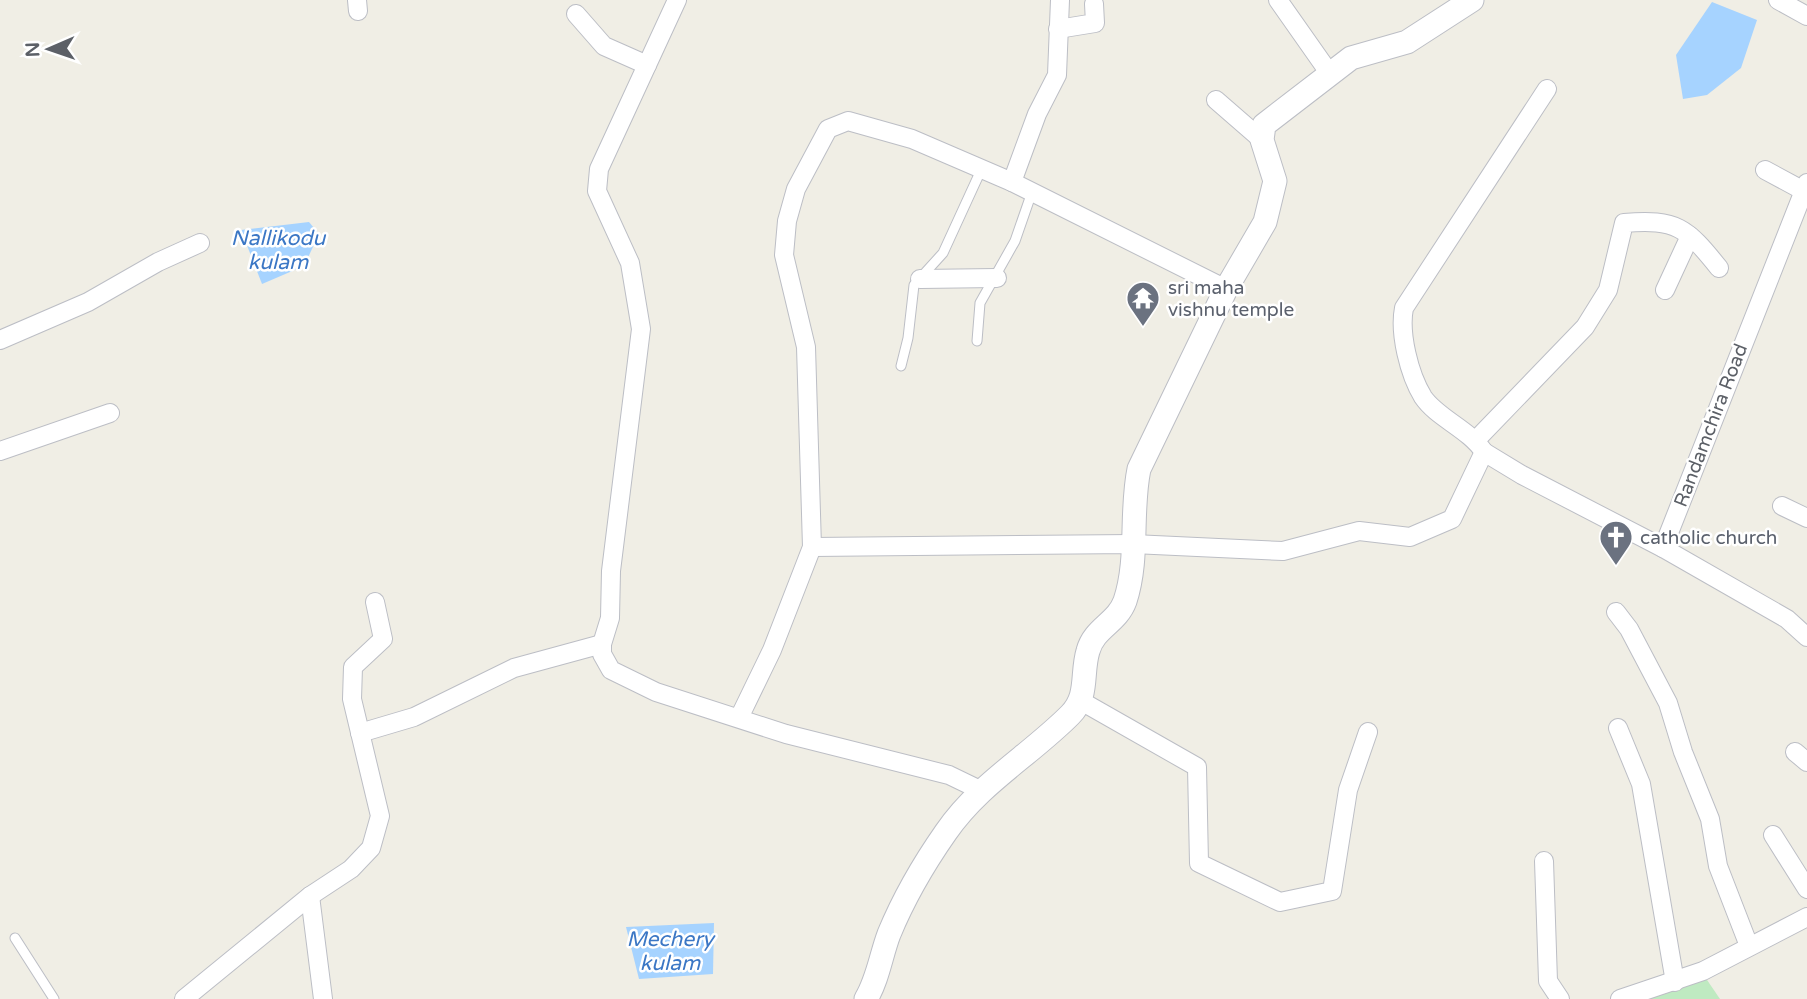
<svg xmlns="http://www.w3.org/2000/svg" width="1807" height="999" viewBox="0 0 1807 999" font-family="'Varela Round',sans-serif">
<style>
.green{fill:#bfeac1}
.water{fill:#a6d3ff}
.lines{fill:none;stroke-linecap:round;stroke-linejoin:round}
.service-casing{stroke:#bcbec5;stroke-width:11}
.minor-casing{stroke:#bcbec5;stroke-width:20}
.tertiary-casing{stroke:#bcbec5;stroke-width:25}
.service{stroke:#fff;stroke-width:9}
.minor{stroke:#fff;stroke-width:18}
.tertiary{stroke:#fff;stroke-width:23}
.labels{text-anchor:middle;stroke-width:5;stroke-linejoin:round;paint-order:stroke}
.worship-label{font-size:19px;fill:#5b616d;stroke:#fff;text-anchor:start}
.street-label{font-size:19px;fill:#5c6067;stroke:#fff}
.water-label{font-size:21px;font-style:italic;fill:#3b77c5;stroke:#fff}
</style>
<rect width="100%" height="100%" fill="#f0eee5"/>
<path class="green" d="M 1705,977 L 1720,999 L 1641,999 Z"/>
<g class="water">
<path d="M 1712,2 L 1757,20 L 1741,68 L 1707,95 L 1683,99 L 1676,55 Z"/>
<path d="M 309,222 L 319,234 L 304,266 L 262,284 L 241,230 Z"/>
<path d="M 714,923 L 713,974 L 639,979 L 626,927 Z"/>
</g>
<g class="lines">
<defs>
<g id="service">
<path d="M 977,341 L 980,303 L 1015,241 L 1032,192"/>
<path d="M 901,366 L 908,338 L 914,285 L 943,253 L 982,168"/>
<path d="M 15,938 L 54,999"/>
</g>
<g id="minor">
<path d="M 357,0 L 358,11"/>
<path d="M 677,0 L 599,169 L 597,191 L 630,263 L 641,329 L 611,571 L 610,618 L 602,644 L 602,654 L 611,670 L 656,692 L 786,734 L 949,775 L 980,790"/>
<path d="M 1278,0 L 1330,74"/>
<path d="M 1778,0 L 1807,16"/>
<path d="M 576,14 L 604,46 L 647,65"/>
<path d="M 1058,29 L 1095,23 L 1094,4"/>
<path d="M 1216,100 L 1262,140"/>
<path d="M 1765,170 L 1804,191"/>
<path d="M 1012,182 L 1037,114 L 1057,75 L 1060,0"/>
<path d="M 1807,183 L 1663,548 L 1787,619 L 1807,637"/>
<path d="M 920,279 L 997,278"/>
<path d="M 1665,290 L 1690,236"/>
<path d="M 0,340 L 88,302 L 158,262 L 200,243"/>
<path d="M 1476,440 L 1585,327 L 1608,290 L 1624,223 C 1677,219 1686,227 1719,268"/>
<path d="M 0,451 L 110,413"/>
<path d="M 1484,452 C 1469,429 1437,418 1423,397 C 1409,374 1399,333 1404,308 L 1547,89"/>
<path d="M 1782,506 L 1807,518"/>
<path d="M 812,547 L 1133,544 L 1283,551 L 1359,531 L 1410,537 L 1452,519 L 1484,452 L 1522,475 L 1663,548"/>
<path d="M 1616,612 L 1629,629 L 1668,703 L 1683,752 L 1710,819 L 1718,866 L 1749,946"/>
<path d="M 1081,701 L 1197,767 L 1199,863 L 1280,902 L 1332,891 L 1348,790 L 1368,732"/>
<path d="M 739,718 L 772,650 L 812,547 L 806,347 L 784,255 L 787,221 L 796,189 L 828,129 L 848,121 L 912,139 L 1012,182 L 1226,289"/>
<path d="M 1618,728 L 1641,784 L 1675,982"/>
<path d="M 360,733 L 414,717 L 514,668 L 602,644"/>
<path d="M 1795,752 L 1807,762"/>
<path d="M 1773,835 L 1807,889"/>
<path d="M 1544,861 L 1548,981 L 1560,999"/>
<path d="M 310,896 L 323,999"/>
<path d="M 184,999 L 310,896 L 351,869 L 371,848 L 380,816 L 352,699 L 353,667 L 383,639 L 375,602"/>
<path d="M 1620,999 L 1703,971 L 1807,917"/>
</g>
<path id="tertiary" d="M 866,999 C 878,979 881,955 889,934 C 903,900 925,862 946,832 C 979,784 1029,756 1070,715 C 1089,696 1081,674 1088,651 C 1094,628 1117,623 1125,601 C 1139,559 1130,512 1139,469 L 1226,289 L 1265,222 L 1275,181 L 1262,140 L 1264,125 L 1351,58 L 1407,42 L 1472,0"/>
</defs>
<use href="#service" class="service-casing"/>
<use href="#minor" class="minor-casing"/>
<use href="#tertiary" class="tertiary-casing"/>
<use href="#service" class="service"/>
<use href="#minor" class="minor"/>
<use href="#tertiary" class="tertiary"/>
</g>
<defs>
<symbol id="temple-pin" viewBox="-11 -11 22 30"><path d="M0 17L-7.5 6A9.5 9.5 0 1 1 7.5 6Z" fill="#6b7280" stroke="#fff"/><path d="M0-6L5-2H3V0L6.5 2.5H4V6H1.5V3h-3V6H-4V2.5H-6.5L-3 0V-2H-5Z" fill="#fff"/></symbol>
<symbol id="church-pin" viewBox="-11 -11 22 30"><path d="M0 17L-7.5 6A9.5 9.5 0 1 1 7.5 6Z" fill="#6b7280" stroke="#fff"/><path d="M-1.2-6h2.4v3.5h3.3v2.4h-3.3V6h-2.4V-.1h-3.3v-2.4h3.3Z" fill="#fff"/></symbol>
</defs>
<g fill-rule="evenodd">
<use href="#temple-pin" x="1124" y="279" width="38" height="52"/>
<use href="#church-pin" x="1597" y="518" width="38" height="52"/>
</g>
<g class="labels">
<g class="worship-label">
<text x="1168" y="294">sri maha<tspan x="1168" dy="22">vishnu temple</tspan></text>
<text x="1640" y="544">catholic church</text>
</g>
<g class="street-label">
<text transform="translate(1710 425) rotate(-69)" y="7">Randamchira Road</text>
</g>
<g class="water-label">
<text x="278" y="245">Nallikodu<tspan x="278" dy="24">kulam</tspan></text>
<text x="670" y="946">Mechery<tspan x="670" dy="24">kulam</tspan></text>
</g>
</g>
<g transform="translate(49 49) rotate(268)" stroke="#ffffff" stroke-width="5" paint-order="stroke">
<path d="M0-5L12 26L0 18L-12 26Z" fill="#5c6067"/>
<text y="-10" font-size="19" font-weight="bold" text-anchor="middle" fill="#5c6067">N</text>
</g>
</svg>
